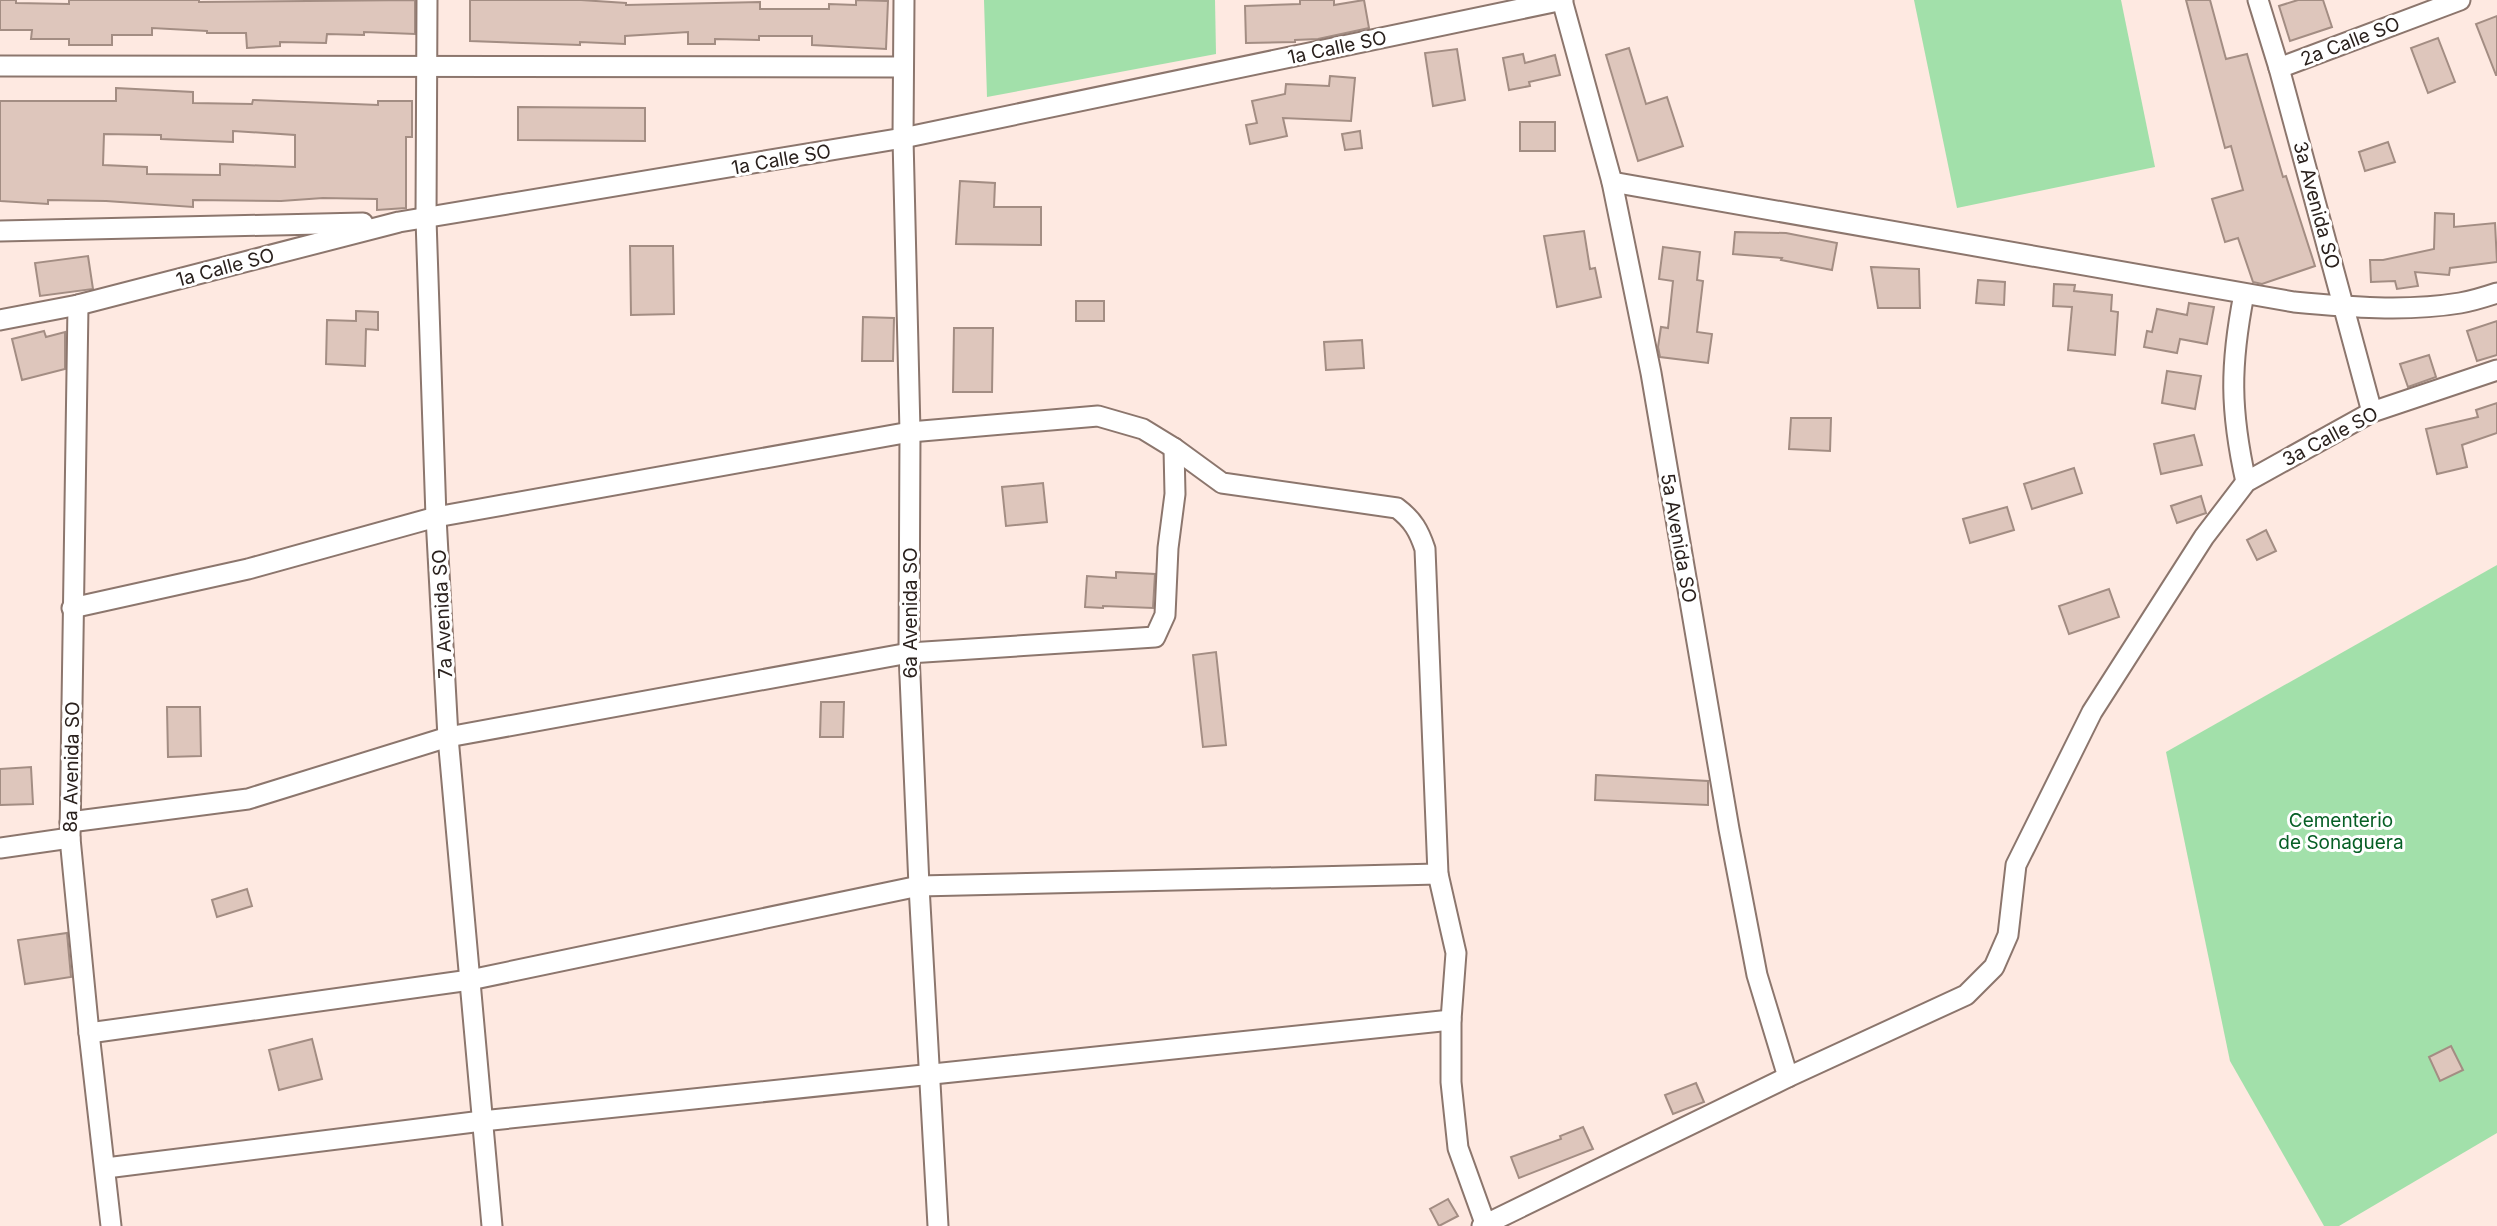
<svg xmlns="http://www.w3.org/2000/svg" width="2497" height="1226" viewBox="0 0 2497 1226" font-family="Inter,sans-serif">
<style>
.green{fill:#a2e0aa}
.building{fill:#dec6bc;stroke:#a38d83;stroke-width:2;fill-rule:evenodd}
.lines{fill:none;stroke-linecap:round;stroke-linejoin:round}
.minor-casing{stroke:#8c766d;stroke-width:23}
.minor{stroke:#fff;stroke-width:19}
.labels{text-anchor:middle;stroke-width:6;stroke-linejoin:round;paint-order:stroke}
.street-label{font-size:19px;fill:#2a211d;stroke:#fff}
.park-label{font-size:19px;fill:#065f25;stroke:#fff}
</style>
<rect width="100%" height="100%" fill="#fee9e1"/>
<g class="green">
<path d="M 984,0 L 1215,0 L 1216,54 L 987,97 Z"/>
<path d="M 1914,0 L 2121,0 L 2155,167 L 1957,208 Z"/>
<path d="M 2497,565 L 2497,1133 L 2339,1226 L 2324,1226 L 2230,1061 L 2166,752 Z"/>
</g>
<g class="building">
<path d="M 0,0 L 16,0 L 16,3 L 69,4 L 69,0 L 199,0 L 199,2 L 415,0 L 415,34 L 364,32 L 364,35 L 327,34 L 326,43 L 280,42 L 280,46 L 247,48 L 246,33 L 207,33 L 207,31 L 152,28 L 152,35 L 112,35 L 112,45 L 69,45 L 69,39 L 31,39 L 32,30 L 0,30 Z"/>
<path d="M 470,0 L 581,0 L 626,3 L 626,5 L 760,2 L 760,9 L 829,9 L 829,4 L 856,5 L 856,0 L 888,1 L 886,49 L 812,45 L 812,36 L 759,36 L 759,40 L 715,39 L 715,44 L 688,44 L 688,32 L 625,36 L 625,44 L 580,42 L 580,45 L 470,41 Z"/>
<path d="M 1300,0 L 1334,0 L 1334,5 L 1364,0 L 1369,28 L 1318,39 L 1295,40 L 1295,42 L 1246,43 L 1245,6 L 1300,4 Z"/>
<path d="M 2186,0 L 2210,0 L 2226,59 L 2247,54 L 2283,177 L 2286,176 L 2315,266 L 2262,284 L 2253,282 L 2238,238 L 2225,242 L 2212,199 L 2243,190 L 2231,146 L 2225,148 Z"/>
<path d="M 2298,0 L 2323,0 L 2332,27 L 2290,41 L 2279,6 Z"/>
<path d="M 2497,16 L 2497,75 L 2496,75 L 2476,24 Z"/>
<path d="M 2438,38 L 2455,82 L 2428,93 L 2411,48 Z"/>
<path d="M 1629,48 L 1646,104 L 1667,97 L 1683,146 L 1638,161 L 1606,55 Z"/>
<path d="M 1457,49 L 1465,100 L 1433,106 L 1425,53 Z"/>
<path d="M 1523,54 L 1525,63 L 1555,55 L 1560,75 L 1529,82 L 1530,86 L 1509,90 L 1503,58 Z"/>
<path d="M 1330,76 L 1355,78 L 1351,121 L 1283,118 L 1287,136 L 1250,144 L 1246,125 L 1257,123 L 1252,101 L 1285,94 L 1286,84 L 1329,86 Z"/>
<path d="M 116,88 L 193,92 L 193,103 L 252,104 L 253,100 L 378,105 L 378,101 L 412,101 L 412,137 L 406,137 L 406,208 L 377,210 L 377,199 L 323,198 L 281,201 L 193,200 L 193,207 L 106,201 L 48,200 L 48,204 L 0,201 L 0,101 L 116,101 ZM 233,131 L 295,135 L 295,167 L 220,164 L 220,175 L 147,174 L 147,167 L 103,165 L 104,134 L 161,135 L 161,139 L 233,142 Z"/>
<path d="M 518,107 L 645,108 L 645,141 L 518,140 Z"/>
<rect x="1520" y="122" width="35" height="29"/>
<path d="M 1360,131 L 1362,148 L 1345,150 L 1342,134 Z"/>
<path d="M 2388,142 L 2395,162 L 2365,171 L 2359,152 Z"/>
<path d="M 960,181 L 995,183 L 994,207 L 1041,207 L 1041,245 L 956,244 Z"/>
<path d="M 2435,213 L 2454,214 L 2454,227 L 2495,223 L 2497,262 L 2450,268 L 2449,275 L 2415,272 L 2418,286 L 2397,289 L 2395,281 L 2371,282 L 2370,260 L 2383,260 L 2434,249 Z"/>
<path d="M 1584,231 L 1590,269 L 1595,268 L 1601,297 L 1557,307 L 1544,236 Z"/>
<path d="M 1735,232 L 1786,233 L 1837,243 L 1832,270 L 1781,260 L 1782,258 L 1733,254 Z"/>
<path d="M 630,246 L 673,246 L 674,314 L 631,315 Z"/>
<path d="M 1663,247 L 1700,252 L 1697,280 L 1703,281 L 1697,332 L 1712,334 L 1708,363 L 1660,357 L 1658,347 L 1661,327 L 1668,328 L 1673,281 L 1659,279 Z"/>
<path d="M 88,256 L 93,289 L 40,296 L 35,263 Z"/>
<path d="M 1871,267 L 1919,269 L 1920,308 L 1878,308 Z"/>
<path d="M 1978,280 L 2005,282 L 2004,305 L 1976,303 Z"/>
<path d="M 2054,284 L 2075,285 L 2074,291 L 2112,295 L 2111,311 L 2118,312 L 2115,355 L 2068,350 L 2072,307 L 2053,306 Z"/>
<rect x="1076" y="301" width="28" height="20"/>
<path d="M 2189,303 L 2214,307 L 2207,344 L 2180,339 L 2177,353 L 2144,347 L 2147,331 L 2152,332 L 2157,309 L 2187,315 Z"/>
<path d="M 356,311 L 378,312 L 378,330 L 366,329 L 365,366 L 326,364 L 327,320 L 356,321 Z"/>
<path d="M 863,317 L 894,318 L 893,361 L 862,361 Z"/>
<path d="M 2497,321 L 2497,355 L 2477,361 L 2467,331 Z"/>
<path d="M 954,328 L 993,328 L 992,392 L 953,392 Z"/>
<path d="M 44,331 L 46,337 L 65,332 L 65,369 L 22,380 L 12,339 Z"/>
<path d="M 1362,340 L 1364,368 L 1326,370 L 1324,342 Z"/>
<path d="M 2429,355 L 2436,377 L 2408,387 L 2400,364 Z"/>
<path d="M 2167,371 L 2201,376 L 2195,409 L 2162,403 Z"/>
<path d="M 2497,403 L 2497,433 L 2462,445 L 2467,467 L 2437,474 L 2426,429 L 2478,417 L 2476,410 Z"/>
<path d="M 1791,418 L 1831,418 L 1830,451 L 1789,449 Z"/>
<path d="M 2194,435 L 2202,465 L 2161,474 L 2154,444 Z"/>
<path d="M 2074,468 L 2082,493 L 2032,509 L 2024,484 Z"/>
<path d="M 1043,483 L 1047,522 L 1006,526 L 1002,487 Z"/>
<path d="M 2201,496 L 2206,513 L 2177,523 L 2171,506 Z"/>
<path d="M 2007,507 L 2014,530 L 1970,543 L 1963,519 Z"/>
<path d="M 2266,530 L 2276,551 L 2257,560 L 2247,540 Z"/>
<path d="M 1116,572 L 1155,574 L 1153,608 L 1103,606 L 1103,608 L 1085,607 L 1087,576 L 1116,578 Z"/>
<path d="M 2109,589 L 2119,617 L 2069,634 L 2059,606 Z"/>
<path d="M 1216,652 L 1226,745 L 1203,747 L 1193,655 Z"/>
<path d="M 821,702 L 844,702 L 843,737 L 820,737 Z"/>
<path d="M 167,707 L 200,707 L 201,756 L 168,757 Z"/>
<path d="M 31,767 L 33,804 L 0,805 L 0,769 Z"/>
<path d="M 1596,775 L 1708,781 L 1708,805 L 1595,800 Z"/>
<path d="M 247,889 L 252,906 L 217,917 L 212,900 Z"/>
<path d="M 67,933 L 71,977 L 25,984 L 18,940 Z"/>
<path d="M 312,1039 L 322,1079 L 279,1090 L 269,1050 Z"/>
<path d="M 2451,1046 L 2463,1070 L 2440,1081 L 2429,1057 Z"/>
<path d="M 1696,1083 L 1704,1102 L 1673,1114 L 1665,1095 Z"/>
<path d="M 1583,1127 L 1593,1149 L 1519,1178 L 1511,1157 L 1561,1139 L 1560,1136 Z"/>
<path d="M 1448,1199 L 1458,1216 L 1439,1226 L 1430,1209 Z"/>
</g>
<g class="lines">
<defs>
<g id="minor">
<path d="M 427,0 L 426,219 L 436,517 L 448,737 L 492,1226"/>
<path d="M 904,0 L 903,138 L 910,432 L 909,653 L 919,886 L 938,1226"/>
<path d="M 1562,0 L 1612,182 L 1651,373 L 1729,829 L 1757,975 L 1788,1077"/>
<path d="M 2258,0 L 2279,68 L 2372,412"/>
<path d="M 0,66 L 903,67"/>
<path d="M 2279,68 L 2460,0"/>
<path d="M 1612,182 L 2294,302 C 2349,307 2405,312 2460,303 C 2472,301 2485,297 2497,293"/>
<path d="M 0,231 L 363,223"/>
<path d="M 2244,294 C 2230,365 2230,410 2246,482"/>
<path d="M 78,305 L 70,838 L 89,1033 L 111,1226"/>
<path d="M 0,320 L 78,305 L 399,222 L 903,138 L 1563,0"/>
<path d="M 72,608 L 248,569 L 436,517 L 910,432 L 1098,416 L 1143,429 L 1174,448 L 1222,483 L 1397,508 C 1413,520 1419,531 1425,549 L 1438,874 L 1456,953 L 1451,1020 L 1451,1082 L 1458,1148 L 1485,1223"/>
<path d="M 70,822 L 248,799 L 448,737 L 909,653 L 1155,637 L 1165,615 L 1168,548 L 1175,494 L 1174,448"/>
<path d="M 0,848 L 70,838"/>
<path d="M 89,1033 L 470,980 L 919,886 L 1438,874"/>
<path d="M 106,1168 L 482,1121 L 1451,1020"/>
<path d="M 1482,1226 L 1788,1077 L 1966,995 L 1994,967 L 2008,935 L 2016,865 L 2092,712 L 2204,537 L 2246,482 L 2372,412 L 2497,370"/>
</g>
</defs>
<use href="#minor" class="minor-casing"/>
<use href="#minor" class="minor"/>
</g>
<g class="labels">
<g class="street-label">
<text transform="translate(2350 41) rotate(-21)" y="7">2a Calle SO</text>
<text transform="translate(1337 47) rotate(-12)" y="7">1a Calle SO</text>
<text transform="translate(781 159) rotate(-10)" y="7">1a Calle SO</text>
<text transform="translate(2317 205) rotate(75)" y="7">3a Avenida SO</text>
<text transform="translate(225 267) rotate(-15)" y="7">1a Calle SO</text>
<text transform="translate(2330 436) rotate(-28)" y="7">3a Calle SO</text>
<text transform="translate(1679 538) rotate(80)" y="7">5a Avenida SO</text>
<text transform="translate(910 613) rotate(-90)" y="7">6a Avenida SO</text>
<text transform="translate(442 614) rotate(-93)" y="7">7a Avenida SO</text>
<text transform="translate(71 767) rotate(-89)" y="7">8a Avenida SO</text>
</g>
<g class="park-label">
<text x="2341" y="827">Cementerio<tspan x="2341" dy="22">de Sonaguera</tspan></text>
</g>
</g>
</svg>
